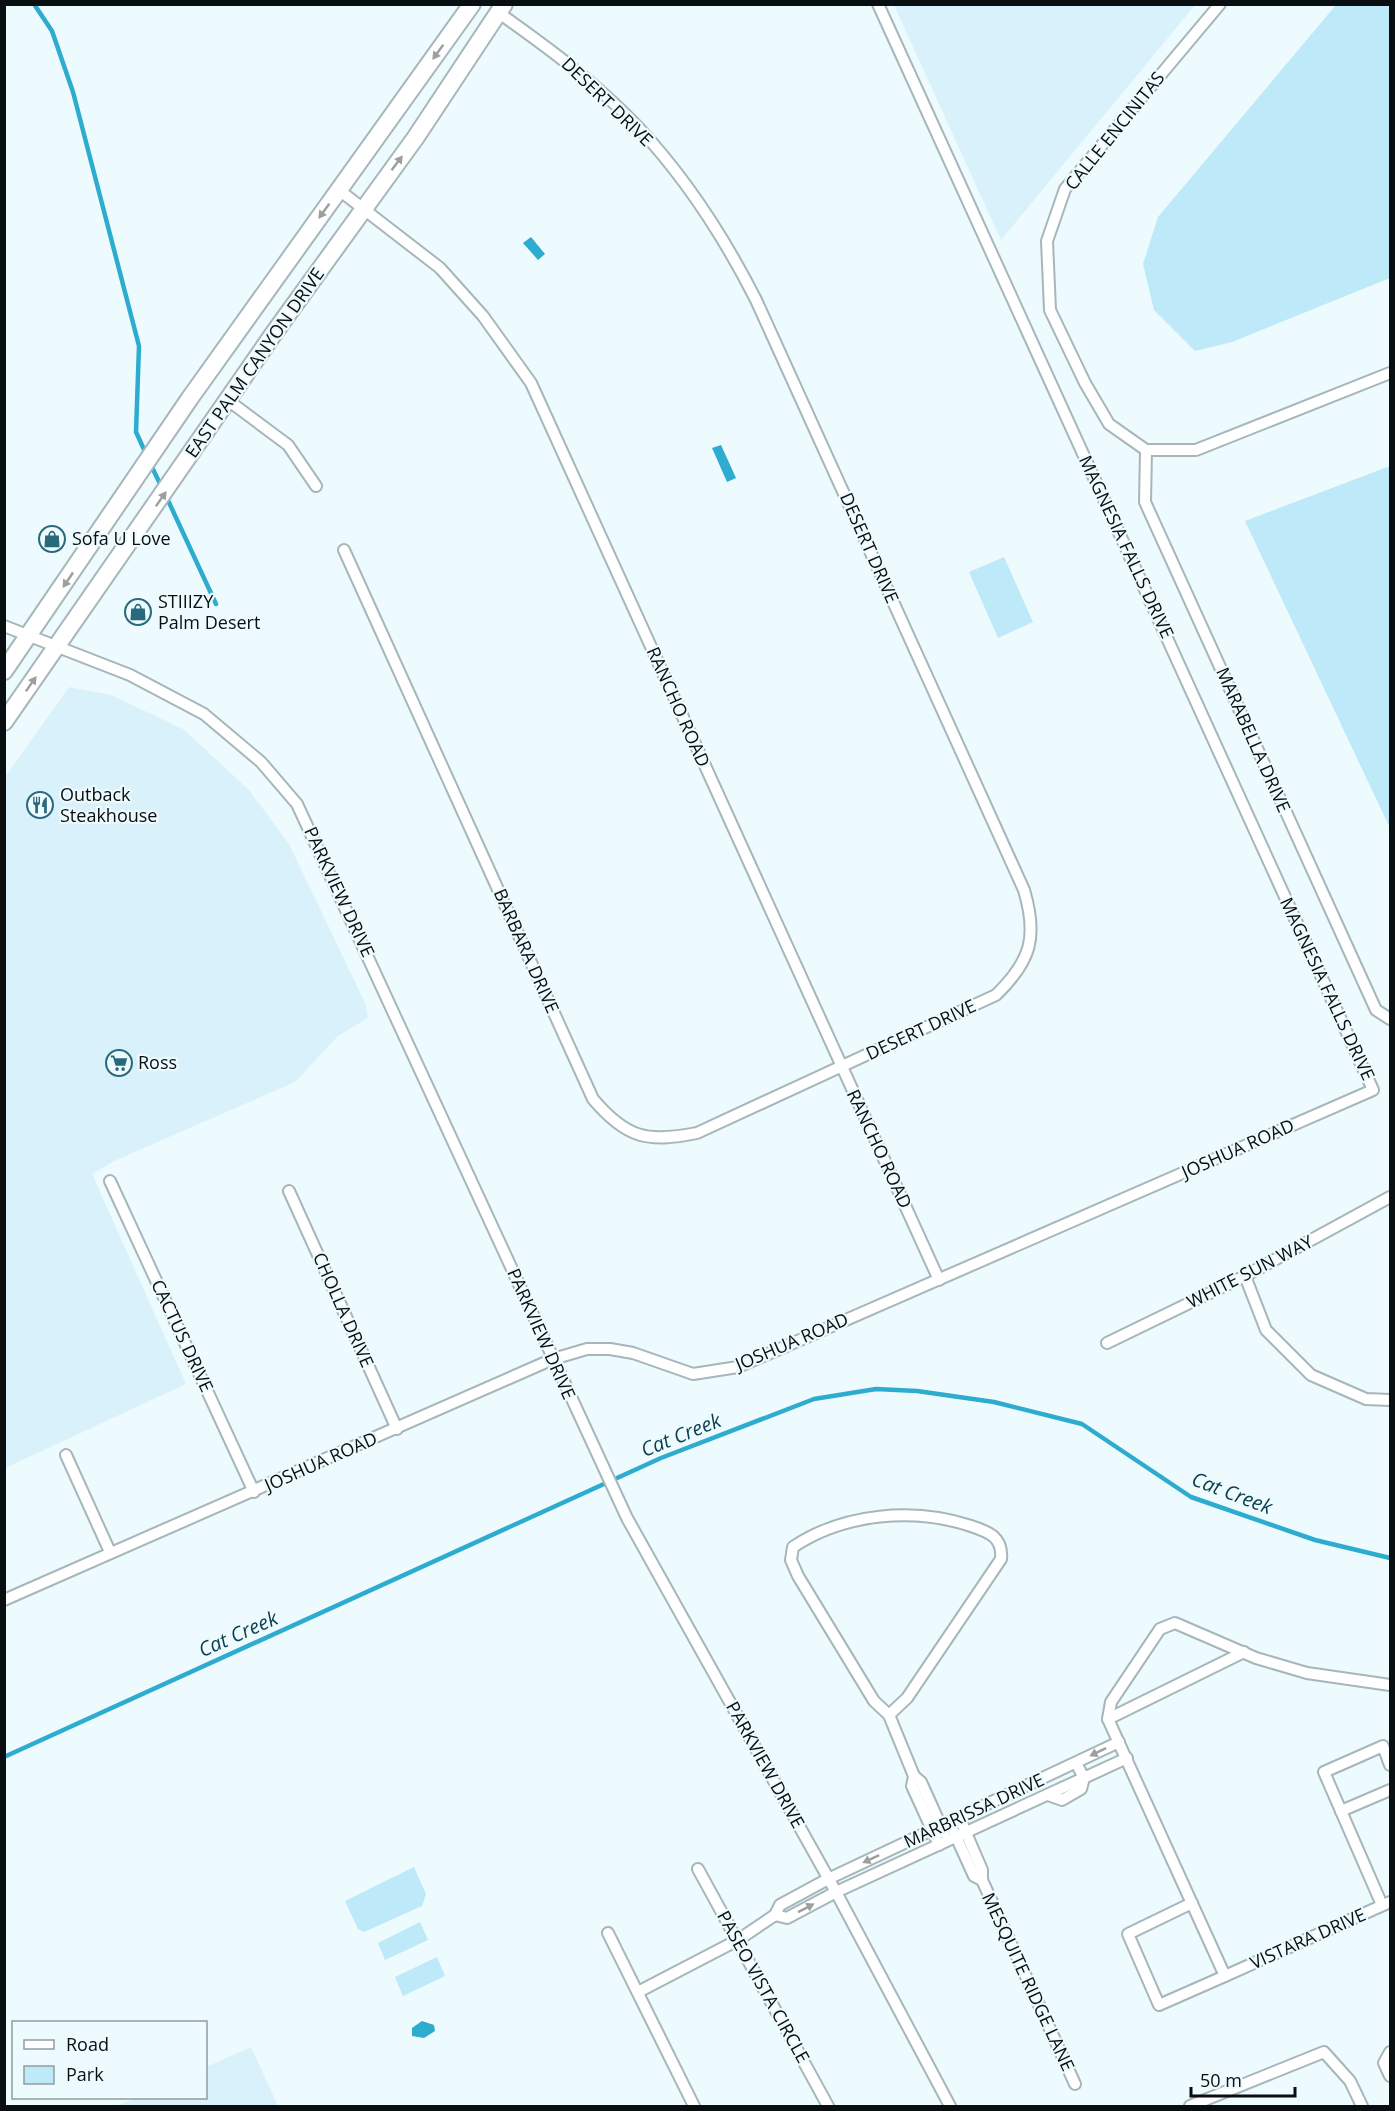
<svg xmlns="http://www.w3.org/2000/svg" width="1395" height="2111" viewBox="0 0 1395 2111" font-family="'Open Sans',sans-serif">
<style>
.built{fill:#d9f1fa}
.green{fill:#bde9f8}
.water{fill:#2eaccf}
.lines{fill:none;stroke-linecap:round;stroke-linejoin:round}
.stream{stroke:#2eaccf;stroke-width:4.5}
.street-casing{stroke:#a7b6bb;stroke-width:14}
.primary-casing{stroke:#a7b6bb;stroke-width:20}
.street{stroke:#fff;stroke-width:10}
.primary{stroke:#fff;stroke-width:16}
.oneway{fill:#9d9f9f}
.labels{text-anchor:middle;stroke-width:4.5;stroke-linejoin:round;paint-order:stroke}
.street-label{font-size:18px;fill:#090e10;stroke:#edfafe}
.poi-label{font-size:18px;fill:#090e10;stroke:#edfafe;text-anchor:start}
.water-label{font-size:20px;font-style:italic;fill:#083e4d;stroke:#edfafe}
</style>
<rect width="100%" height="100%" fill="#edfafe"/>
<g class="built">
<path d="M 894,5 L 1195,5 L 1001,240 Z"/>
<path d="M 69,687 L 111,695 L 183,729 L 249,790 L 289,844 L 366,1005 L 368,1018 L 338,1036 L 295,1082 L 114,1161 L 92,1174 L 186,1384 L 5,1468 L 5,777 Z"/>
<path d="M 251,2047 L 278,2106 L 116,2106 L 137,2098 L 206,2098 L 206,2067 Z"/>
</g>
<g class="green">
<path d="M 1336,5 L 1390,5 L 1390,278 L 1232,342 L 1195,351 L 1154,310 L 1143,264 L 1158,217 Z"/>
<path d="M 1390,466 L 1390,828 L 1245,521 Z"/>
<path d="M 1004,557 L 1033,622 L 998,638 L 969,572 Z"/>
<path d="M 414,1867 L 426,1894 L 422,1906 L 364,1932 L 358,1929 L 345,1901 Z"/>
<path d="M 420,1922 L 428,1940 L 385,1960 L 378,1943 Z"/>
<path d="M 437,1957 L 445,1976 L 403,1996 L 395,1977 Z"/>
</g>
<g class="water">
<path d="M 531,237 L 545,254 L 538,260 L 523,243 Z"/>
<path d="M 721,445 L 736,478 L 727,482 L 712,448 Z"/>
<path d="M 422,2021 L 434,2025 L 435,2031 L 424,2038 L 412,2036 L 412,2028 Z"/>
</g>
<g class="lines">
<g class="stream">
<path d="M 34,4 L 52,31 L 73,92 L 139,346 L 136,432 L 147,456"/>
<path d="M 150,463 L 162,488"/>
<path d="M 166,496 L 216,604"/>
<path d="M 4,1757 L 661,1458 L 814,1399 L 876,1389 L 917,1391 L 994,1402 L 1082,1424 L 1191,1497 L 1315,1540 L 1390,1558"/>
</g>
<defs>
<g id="street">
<path d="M 1220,4 L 1065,189 L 1047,241 L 1050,310 L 1085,383 L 1109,424 L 1146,450 L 1196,450 L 1390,373"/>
<path d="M 339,190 L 440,268 L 483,316 L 531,383 L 939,1280"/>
<path d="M 229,401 L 288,445 L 316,486"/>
<path d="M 1146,450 L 1145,502 L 1376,1010 L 1390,1019"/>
<path d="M 344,550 L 593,1099 C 626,1138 647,1143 697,1133 L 996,995 C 1031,961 1038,937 1024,890 L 756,300 C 724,237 686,178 637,126 C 596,83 547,47 499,13"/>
<path d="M 4,626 L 130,675 L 204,714 L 261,762 L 297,804 L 627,1518 L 836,1892 L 950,2106"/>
<path d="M 110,1181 L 254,1492"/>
<path d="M 289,1191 L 397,1429"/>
<path d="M 1245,1276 L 1266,1330 L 1311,1375 L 1366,1399 L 1390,1400"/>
<path d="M 1107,1343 L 1245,1276 L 1390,1197"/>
<path d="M 66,1455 L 110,1552"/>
<path d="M 4,1600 L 553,1359 L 587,1349 L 610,1349 L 633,1353 L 693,1374 L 738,1367 L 1373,1090 L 878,4"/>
<path d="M 1390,1685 L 1307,1673 L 1256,1658 L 1175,1623 L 1160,1629 L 1111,1702 L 1108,1719 L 1225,1976 L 1390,1902"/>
<path d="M 889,1715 L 874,1701 L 798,1576 L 791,1560 L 793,1547 C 844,1513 914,1507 971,1526 C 989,1532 1003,1537 1001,1559 L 907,1698 L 889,1715 L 914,1776 L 912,1786 L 939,1845"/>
<path d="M 1108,1719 L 1244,1652"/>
<path d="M 914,1776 L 921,1782 L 944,1833"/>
<path d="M 1048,1795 L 1062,1800 L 1081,1789 L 1084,1778 L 1076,1763"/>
<path d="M 1341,1811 L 1390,1790"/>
<path d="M 960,1819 L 982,1870 L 982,1880 L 1075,2084"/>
<path d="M 954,1832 L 974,1876 L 982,1880"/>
<path d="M 698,1869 L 828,2106"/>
<path d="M 1192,1903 L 1128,1934 L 1159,2005 L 1225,1976"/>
<path d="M 1382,1905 L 1324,1772 L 1383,1746 L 1390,1765"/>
<path d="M 775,1915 L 787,1918 L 836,1892 L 1127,1758"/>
<path d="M 608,1933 L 694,2106"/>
<path d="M 638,1992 L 738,1940 L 775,1915 L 780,1905 L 828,1879 L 1119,1742"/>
<path d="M 1390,2052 L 1384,2063 L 1390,2076"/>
<path d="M 1190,2106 L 1324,2052 L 1350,2081 L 1362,2106"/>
</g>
<g id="primary">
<path d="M 4,671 L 190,398 L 472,4"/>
<path d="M 4,722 L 274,333 L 416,137 L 504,4"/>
</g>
</defs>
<use href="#street" class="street-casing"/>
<use href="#primary" class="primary-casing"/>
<use href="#street" class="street"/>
<use href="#primary" class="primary"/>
</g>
<defs><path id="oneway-solid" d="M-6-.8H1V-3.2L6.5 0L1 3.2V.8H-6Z" transform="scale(1.5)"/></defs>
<g class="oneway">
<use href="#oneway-solid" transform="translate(438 52) rotate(126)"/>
<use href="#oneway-solid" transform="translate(397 163) rotate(-53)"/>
<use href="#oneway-solid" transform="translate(324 211) rotate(126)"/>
<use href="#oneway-solid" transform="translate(161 499) rotate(-55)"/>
<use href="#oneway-solid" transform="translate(68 580) rotate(124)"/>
<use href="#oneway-solid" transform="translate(31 684) rotate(-55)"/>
<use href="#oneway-solid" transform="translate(1098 1752) rotate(154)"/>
<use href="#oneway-solid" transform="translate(871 1859) rotate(155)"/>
<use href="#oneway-solid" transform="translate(806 1908) rotate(-27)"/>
</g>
<defs>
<symbol id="shop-ring" viewBox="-11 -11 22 22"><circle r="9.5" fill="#edfafe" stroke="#28697d" stroke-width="1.5"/><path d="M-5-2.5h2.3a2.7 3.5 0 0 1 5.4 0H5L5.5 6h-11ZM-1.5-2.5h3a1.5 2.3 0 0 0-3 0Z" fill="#28697d"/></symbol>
<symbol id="restaurant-ring" viewBox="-11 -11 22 22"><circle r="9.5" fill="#edfafe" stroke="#28697d" stroke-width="1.5"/><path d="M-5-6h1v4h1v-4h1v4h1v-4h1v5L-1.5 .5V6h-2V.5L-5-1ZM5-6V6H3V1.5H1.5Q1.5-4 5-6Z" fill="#28697d"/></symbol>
<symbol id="supermarket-ring" viewBox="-11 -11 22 22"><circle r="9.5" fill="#edfafe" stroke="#28697d" stroke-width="1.5"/><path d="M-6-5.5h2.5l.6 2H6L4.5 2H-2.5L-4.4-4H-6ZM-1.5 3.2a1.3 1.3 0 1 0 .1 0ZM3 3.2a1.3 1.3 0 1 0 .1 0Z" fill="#28697d"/></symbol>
</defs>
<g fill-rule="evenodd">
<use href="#shop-ring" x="37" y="524" width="30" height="30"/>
<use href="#shop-ring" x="123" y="597" width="30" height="30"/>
<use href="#restaurant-ring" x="25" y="790" width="30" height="30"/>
<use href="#supermarket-ring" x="104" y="1048" width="30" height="30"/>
</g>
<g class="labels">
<g class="street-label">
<text transform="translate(607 102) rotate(44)" y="6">DESERT DRIVE</text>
<text transform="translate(1115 131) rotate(-51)" y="6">CALLE ENCINITAS</text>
<text transform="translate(255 363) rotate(-55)" y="6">EAST PALM CANYON DRIVE</text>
<text transform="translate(1126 547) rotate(65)" y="6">MAGNESIA FALLS DRIVE</text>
<text transform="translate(869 548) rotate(66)" y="6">DESERT DRIVE</text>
<text transform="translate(678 707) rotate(66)" y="6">RANCHO ROAD</text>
<text transform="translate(1253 740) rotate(66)" y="6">MARABELLA DRIVE</text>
<text transform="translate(339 892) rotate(65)" y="6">PARKVIEW DRIVE</text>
<text transform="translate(526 951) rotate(66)" y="6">BARBARA DRIVE</text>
<text transform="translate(1327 989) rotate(65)" y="6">MAGNESIA FALLS DRIVE</text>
<text transform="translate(921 1030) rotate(-25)" y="6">DESERT DRIVE</text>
<text transform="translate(879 1149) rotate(65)" y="6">RANCHO ROAD</text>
<text transform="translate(1238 1149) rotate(-24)" y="6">JOSHUA ROAD</text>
<text transform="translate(1250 1272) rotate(-27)" y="6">WHITE SUN WAY</text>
<text transform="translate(343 1310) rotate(66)" y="6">CHOLLA DRIVE</text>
<text transform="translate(541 1334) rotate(66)" y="6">PARKVIEW DRIVE</text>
<text transform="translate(182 1336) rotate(65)" y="6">CACTUS DRIVE</text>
<text transform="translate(792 1342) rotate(-23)" y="6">JOSHUA ROAD</text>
<text transform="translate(321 1462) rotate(-24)" y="6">JOSHUA ROAD</text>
<text transform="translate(765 1765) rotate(61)" y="6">PARKVIEW DRIVE</text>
<text transform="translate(974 1811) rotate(-25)" y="6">MARBRISSA DRIVE</text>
<text transform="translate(1308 1939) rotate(-24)" y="6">VISTARA DRIVE</text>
<text transform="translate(1028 1982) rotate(65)" y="6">MESQUITE RIDGE LANE</text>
<text transform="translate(763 1987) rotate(61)" y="6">PASEO VISTA CIRCLE</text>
</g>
<g class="poi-label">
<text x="72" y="545">Sofa U Love</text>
<text x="158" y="608">STIIIZY<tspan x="158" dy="21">Palm Desert</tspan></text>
<text x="60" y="801">Outback<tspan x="60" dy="21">Steakhouse</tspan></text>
<text x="138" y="1069">Ross</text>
</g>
<g class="water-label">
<text transform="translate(681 1435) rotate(-22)" y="7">Cat Creek</text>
<text transform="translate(1232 1493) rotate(21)" y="7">Cat Creek</text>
<text transform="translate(238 1634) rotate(-24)" y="7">Cat Creek</text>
</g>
</g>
<rect width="1395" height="2111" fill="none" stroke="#090e10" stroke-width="12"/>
<rect x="12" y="2021" width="195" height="78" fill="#edfafe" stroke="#929c9f" stroke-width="1.5"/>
<rect x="24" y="2040" width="30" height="9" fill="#ffffff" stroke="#929c9f" stroke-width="1.5"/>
<text x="66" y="2051" font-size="18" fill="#090e10">Road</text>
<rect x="24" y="2066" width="30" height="18" fill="#bde9f8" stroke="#929c9f" stroke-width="1.5"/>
<text x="66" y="2081" font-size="18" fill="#090e10">Park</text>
<path d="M1191 2087v9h104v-9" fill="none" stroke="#090e10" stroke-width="3"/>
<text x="1200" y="2087" font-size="18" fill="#090e10" stroke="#edfafe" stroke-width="4.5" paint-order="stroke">50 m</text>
</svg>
